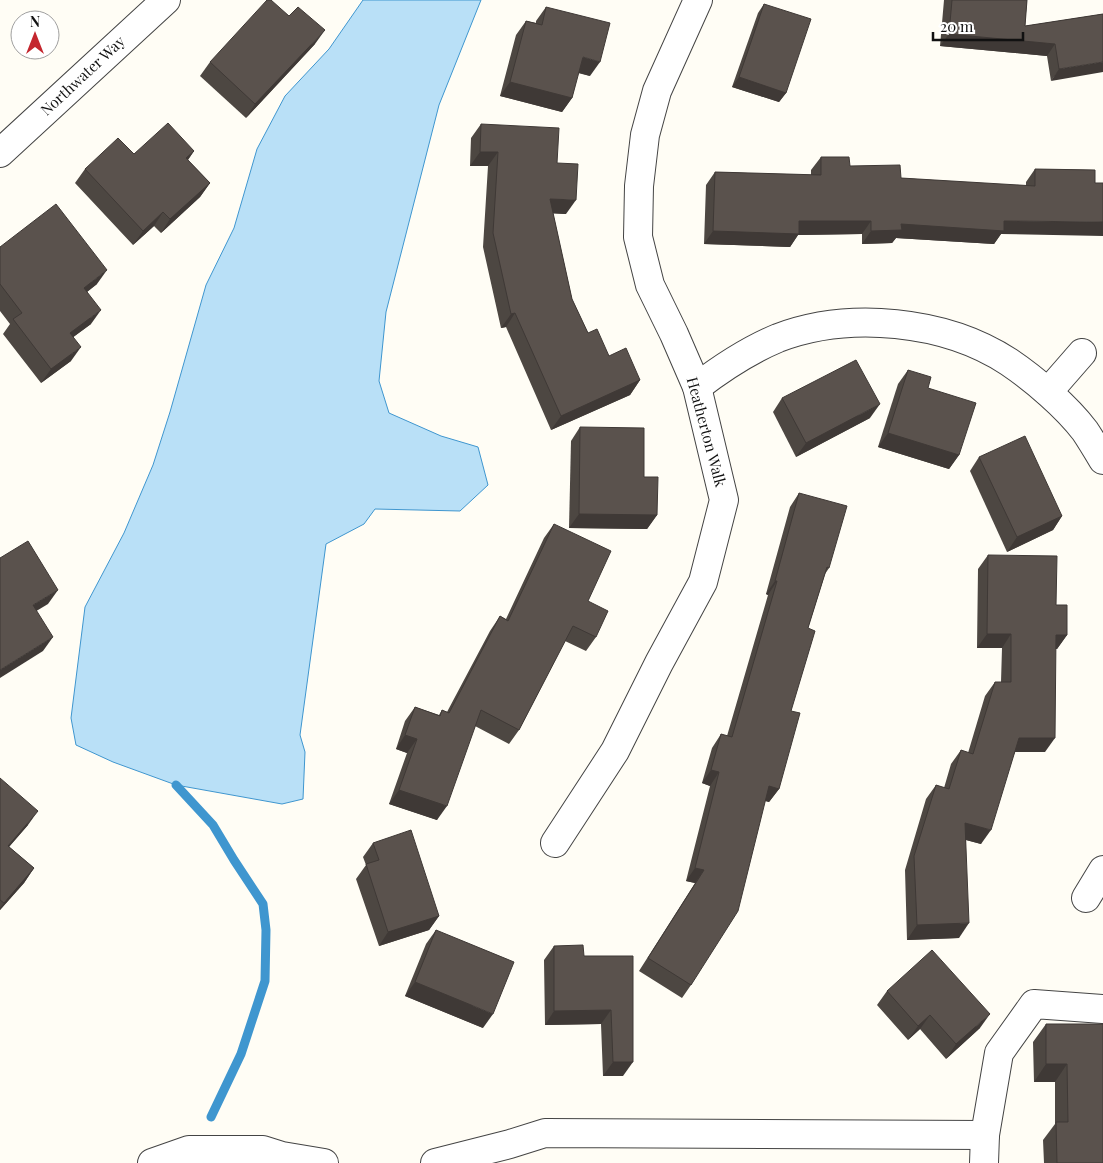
<svg xmlns="http://www.w3.org/2000/svg" width="1103" height="1163" viewBox="0 0 1103 1163" font-family="'Playfair Display',serif">
<style>
.water{fill:#b9e0f7;stroke:#3f96cf}
.lines{fill:none;stroke-linecap:round;stroke-linejoin:round}
.stream{stroke:#3f96cf;stroke-width:9}
.street-casing{stroke:#444;stroke-width:30}
.street{stroke:#fff;stroke-width:28}
.wall{fill:#4d4742}
.shaded-wall{fill:#3f3936}
.building{fill:#5a524d;stroke:#3f3936}
.labels{text-anchor:middle;stroke-width:5;stroke-linejoin:round;paint-order:stroke}
.street-label{font-size:15px;fill:#111;stroke:#fff}
</style>
<rect width="100%" height="100%" fill="#fffdf5"/>
<path class="water" d="M 363,0 L 481,0 L 439,105 L 386,312 L 379,381 L 389,413 L 441,436 L 478,447 L 488,485 L 460,511 L 375,509 L 364,524 L 326,544 L 300,735 L 305,752 L 303,799 L 282,804 L 176,785 L 113,762 L 76,745 L 71,718 L 85,607 L 124,533 L 153,465 L 170,412 L 206,285 L 234,228 L 257,149 L 285,96 L 329,49 Z"/>
<g class="lines">
<path class="stream" d="M 176,785 L 213,825 L 234,860 L 263,904 L 266,930 L 265,981 L 241,1054 L 211,1117"/>
<defs>
<g id="street">
<path d="M 0,153 L 166,0"/>
<path d="M 697,387 C 723,367 747,351 778,338 C 849,311 945,320 1009,362 C 1034,379 1066,406 1085,431 C 1091,440 1097,450 1103,460"/>
<path d="M 1048,392 L 1082,353"/>
<path d="M 555,843 L 615,751 L 659,663 L 703,582 L 724,500 L 697,387 L 674,334 L 650,285 L 638,237 L 639,186 L 645,135 L 657,91 L 698,0"/>
<path d="M 1086,898 L 1103,870"/>
<path d="M 152,1163 L 189,1150 L 263,1150 L 282,1156 L 324,1163"/>
<path d="M 435,1163 L 510,1144 L 545,1133 L 985,1135"/>
<path d="M 984,1163 L 985,1135 L 999,1053 L 1034,1004 L 1103,1009"/>
</g>
</defs>
<use href="#street" class="street-casing"/>
<use href="#street" class="street"/>
</g>
<g class="wall">
<path d="M 944,0 L 1027,0 L 1025,26 L 1103,14 L 1051,81 L 1047,56 L 940,46 Z"/>
<path d="M 764,4 L 786,93 L 779,102 L 732,87 L 758,13 Z"/>
<path d="M 546,7 L 590,76 L 578,73 L 572,98 L 562,112 L 500,96 L 516,35 L 526,21 L 536,23 L 536,21 Z"/>
<path d="M 315,44 L 246,118 L 200,76 L 210,62 Z"/>
<path d="M 481,124 L 557,163 L 566,214 L 553,213 L 572,299 L 588,333 L 609,356 L 640,380 L 630,395 L 551,430 L 506,327 L 501,328 L 483,247 L 488,166 L 470,166 L 471,138 Z"/>
<path d="M 194,151 L 188,160 L 210,183 L 200,197 L 161,233 L 154,226 L 133,245 L 75,183 L 85,169 L 134,154 Z"/>
<path d="M 821,157 L 850,166 L 901,178 L 1026,186 L 1026,182 L 1035,169 L 1095,170 L 1001,234 L 994,244 L 896,238 L 892,243 L 862,244 L 862,234 L 798,235 L 790,247 L 704,244 L 706,185 L 715,172 L 811,175 L 811,170 Z"/>
<path d="M 0,247 L 97,284 L 87,292 L 91,324 L 73,337 L 71,361 L 41,383 L 3,334 L 10,324 L 0,311 Z"/>
<path d="M 908,370 L 928,388 L 959,455 L 949,469 L 878,447 L 898,384 Z"/>
<path d="M 782,398 L 870,418 L 796,457 L 773,412 Z"/>
<path d="M 580,427 L 644,477 L 657,515 L 647,529 L 569,528 L 571,441 Z"/>
<path d="M 979,457 L 1062,516 L 1053,530 L 1007,552 L 970,471 Z"/>
<path d="M 799,493 L 829,568 L 825,574 L 808,628 L 791,711 L 779,789 L 769,802 L 765,801 L 691,985 L 682,998 L 639,971 L 695,883 L 686,881 L 710,786 L 702,783 L 712,748 L 721,734 L 727,736 L 768,595 L 766,594 L 790,507 Z"/>
<path d="M 554,524 L 588,601 L 596,637 L 586,651 L 565,641 L 519,730 L 509,744 L 475,726 L 437,820 L 389,804 L 407,753 L 396,749 L 405,721 L 415,707 L 439,715 L 442,710 L 447,712 L 490,631 L 500,616 L 506,619 L 544,538 Z"/>
<path d="M 988,555 L 1056,605 L 1067,635 L 1057,649 L 1055,649 L 1045,752 L 1015,752 L 981,844 L 966,840 L 959,938 L 907,940 L 905,870 L 926,799 L 936,785 L 944,788 L 951,764 L 961,750 L 968,753 L 985,696 L 995,682 L 1001,682 L 1002,648 L 977,648 L 978,569 Z"/>
<path d="M 0,778 L 28,825 L 9,847 L 34,868 L 24,883 L 0,910 Z"/>
<path d="M 373,843 L 439,916 L 429,930 L 379,946 L 356,879 L 366,865 L 363,857 Z"/>
<path d="M 436,930 L 483,1028 L 405,996 L 426,944 Z"/>
<path d="M 554,946 L 584,956 L 633,956 L 623,1076 L 603,1076 L 601,1024 L 545,1025 L 544,960 Z"/>
<path d="M 887,991 L 980,1028 L 946,1059 L 920,1029 L 908,1040 L 877,1005 Z"/>
<path d="M 1046,1024 L 1103,1024 L 1103,1163 L 1044,1163 L 1043,1140 L 1055,1124 L 1055,1082 L 1034,1082 L 1033,1042 Z"/>
</g>
<g class="shaded-wall">
<path d="M 325,30 L 315,44 L 246,118 L 255,104 Z"/>
<path d="M 949,34 L 1055,44 L 1047,56 L 940,46 Z"/>
<path d="M 583,57 L 600,62 L 590,76 L 573,71 Z"/>
<path d="M 1103,62 L 1103,72 L 1051,81 L 1059,69 Z"/>
<path d="M 739,77 L 786,93 L 779,102 L 732,87 Z"/>
<path d="M 510,82 L 572,98 L 562,112 L 500,96 Z"/>
<path d="M 194,151 L 184,165 L 186,158 Z"/>
<path d="M 480,152 L 498,152 L 488,166 L 470,166 Z"/>
<path d="M 210,183 L 200,197 L 161,233 L 170,219 Z"/>
<path d="M 550,199 L 576,200 L 566,214 L 540,213 Z"/>
<path d="M 163,212 L 154,226 L 133,245 L 143,231 Z"/>
<path d="M 799,221 L 871,221 L 862,234 L 798,235 L 790,247 L 704,244 L 713,231 Z"/>
<path d="M 1004,221 L 1103,222 L 1103,236 L 1001,234 L 994,244 L 896,238 L 892,243 L 862,244 L 871,231 L 901,224 Z"/>
<path d="M 107,270 L 97,284 L 74,302 L 84,288 Z"/>
<path d="M 101,310 L 91,324 L 60,347 L 70,333 Z"/>
<path d="M 515,313 L 506,327 L 501,328 L 511,314 Z"/>
<path d="M 81,347 L 71,361 L 41,383 L 51,369 Z"/>
<path d="M 640,380 L 630,395 L 551,430 L 561,416 Z"/>
<path d="M 880,404 L 870,418 L 796,457 L 806,443 Z"/>
<path d="M 888,433 L 959,455 L 949,469 L 878,447 Z"/>
<path d="M 579,514 L 657,515 L 647,529 L 569,528 Z"/>
<path d="M 1062,516 L 1053,530 L 1007,552 L 1017,537 Z"/>
<path d="M 775,581 L 777,581 L 768,595 L 766,594 Z"/>
<path d="M 58,590 L 48,604 L 23,619 L 33,605 Z"/>
<path d="M 987,634 L 1011,634 L 1002,648 L 977,648 Z"/>
<path d="M 1056,635 L 1067,635 L 1057,649 L 1046,649 Z"/>
<path d="M 53,637 L 43,651 L 0,678 L 0,670 Z"/>
<path d="M 405,735 L 417,739 L 407,753 L 396,749 Z"/>
<path d="M 1019,738 L 1055,738 L 1045,752 L 1009,752 Z"/>
<path d="M 711,770 L 719,772 L 710,786 L 702,783 Z"/>
<path d="M 769,786 L 779,789 L 769,802 L 760,799 Z"/>
<path d="M 399,790 L 447,806 L 437,820 L 389,804 Z"/>
<path d="M 38,811 L 28,825 L 0,857 L 8,846 Z"/>
<path d="M 965,823 L 991,830 L 981,844 L 955,837 Z"/>
<path d="M 34,868 L 24,883 L 0,910 L 0,908 L 4,903 Z"/>
<path d="M 695,868 L 704,870 L 695,883 L 686,881 Z"/>
<path d="M 439,916 L 429,930 L 379,946 L 388,932 Z"/>
<path d="M 969,923 L 959,938 L 907,940 L 917,925 Z"/>
<path d="M 415,982 L 493,1014 L 483,1028 L 405,996 Z"/>
<path d="M 611,1010 L 601,1024 L 545,1025 L 554,1011 Z"/>
<path d="M 990,1014 L 980,1028 L 946,1059 L 956,1044 Z"/>
<path d="M 930,1015 L 920,1029 L 908,1040 L 918,1026 Z"/>
<path d="M 613,1062 L 633,1062 L 623,1076 L 603,1076 Z"/>
<path d="M 1046,1064 L 1067,1064 L 1055,1082 L 1034,1082 Z"/>
</g>
<g class="building">
<path d="M 267,0 L 271,0 L 289,16 L 298,7 L 325,30 L 255,104 L 210,62 Z"/>
<path d="M 952,0 L 1027,0 L 1025,26 L 1103,14 L 1103,62 L 1059,69 L 1055,44 L 949,34 Z"/>
<path d="M 764,4 L 811,19 L 786,93 L 739,77 Z"/>
<path d="M 546,7 L 610,23 L 600,62 L 583,57 L 572,98 L 510,82 L 526,21 L 542,25 Z"/>
<path d="M 168,123 L 194,151 L 186,158 L 210,183 L 170,219 L 163,212 L 143,231 L 85,169 L 118,138 L 134,154 Z"/>
<path d="M 481,124 L 559,128 L 557,163 L 578,164 L 576,200 L 550,199 L 572,299 L 588,333 L 597,329 L 609,356 L 626,348 L 640,380 L 561,416 L 515,313 L 511,314 L 493,233 L 498,152 L 480,152 Z"/>
<path d="M 821,157 L 849,157 L 850,166 L 900,165 L 901,178 L 1035,186 L 1035,169 L 1095,170 L 1095,183 L 1103,183 L 1103,222 L 1004,221 L 1004,231 L 901,224 L 902,230 L 871,231 L 871,221 L 799,221 L 799,234 L 713,231 L 715,172 L 821,175 Z"/>
<path d="M 56,204 L 107,270 L 84,288 L 101,310 L 70,333 L 81,347 L 51,369 L 13,319 L 22,313 L 0,284 L 0,247 Z"/>
<path d="M 856,360 L 880,404 L 806,443 L 782,398 Z"/>
<path d="M 908,370 L 931,377 L 928,388 L 976,403 L 959,455 L 888,433 Z"/>
<path d="M 580,427 L 644,428 L 644,477 L 658,477 L 657,515 L 579,514 Z"/>
<path d="M 1025,436 L 1062,516 L 1017,537 L 979,457 Z"/>
<path d="M 799,493 L 847,506 L 829,568 L 827,567 L 808,628 L 815,631 L 791,711 L 800,713 L 779,789 L 769,786 L 738,911 L 691,985 L 648,958 L 704,870 L 695,868 L 719,772 L 711,770 L 721,734 L 732,737 L 777,581 L 775,581 Z"/>
<path d="M 554,524 L 611,551 L 588,601 L 608,611 L 596,637 L 573,626 L 519,730 L 481,710 L 447,806 L 399,790 L 417,739 L 405,735 L 415,707 L 440,716 L 442,710 L 449,713 L 500,616 L 508,621 Z"/>
<path d="M 28,541 L 58,590 L 33,605 L 53,637 L 0,670 L 0,558 Z"/>
<path d="M 988,555 L 1057,556 L 1056,605 L 1067,605 L 1067,635 L 1056,635 L 1055,738 L 1019,738 L 991,830 L 965,823 L 969,923 L 917,925 L 914,856 L 936,785 L 949,789 L 961,750 L 973,754 L 995,682 L 1011,682 L 1011,634 L 987,634 Z"/>
<path d="M 0,778 L 38,811 L 8,846 L 34,868 L 4,903 L 0,900 Z"/>
<path d="M 411,830 L 439,916 L 388,932 L 366,864 L 379,860 L 373,843 Z"/>
<path d="M 436,930 L 514,962 L 493,1014 L 415,982 Z"/>
<path d="M 583,945 L 584,956 L 633,956 L 633,1062 L 613,1062 L 611,1010 L 554,1011 L 554,946 Z"/>
<path d="M 932,950 L 990,1014 L 956,1044 L 930,1015 L 918,1026 L 887,991 Z"/>
<path d="M 1046,1024 L 1103,1024 L 1103,1163 L 1057,1163 L 1056,1122 L 1068,1122 L 1067,1064 L 1046,1064 Z"/>
</g>
<g class="labels">
<g class="street-label">
<text transform="translate(83 76) rotate(-43)" y="5">Northwater Way</text>
<text transform="translate(706 432) rotate(75)" y="5">Heatherton Walk</text>
</g>
</g>
<g transform="translate(35 35)"><circle r="24" fill="#ffffff" stroke="#a0a0a0"/>
<path d="M0-4L9 19L0 12L-9 19Z" fill="#c4262e"/>
<text y="-8" font-size="14" font-weight="bold" text-anchor="middle" fill="#111111">N</text>
</g>
<path d="M933 32v8h90v-8" fill="none" stroke="#111111" stroke-width="2.5"/>
<text x="940" y="32" font-size="15" fill="#111111" stroke="#ffffff" stroke-width="4" paint-order="stroke">20 m</text>
</svg>
